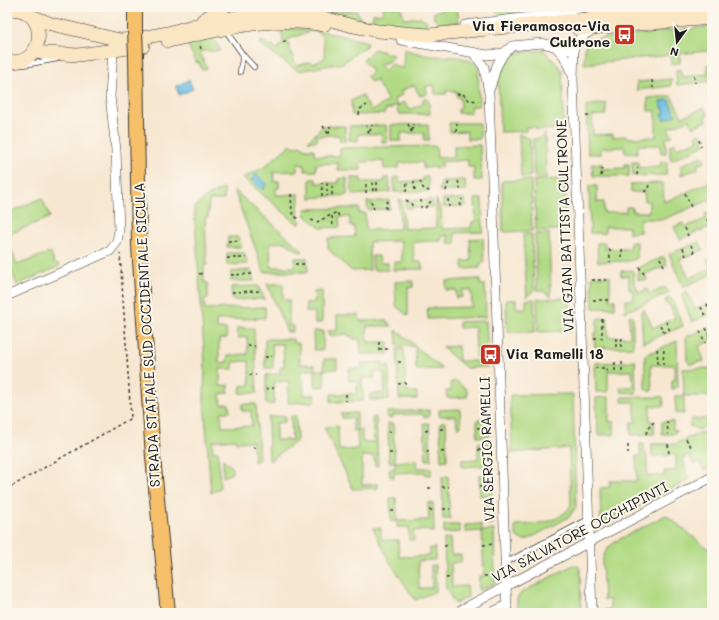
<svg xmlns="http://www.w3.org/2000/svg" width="719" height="620" viewBox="0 0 719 620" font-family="Mali,sans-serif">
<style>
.green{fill:#b1da84;stroke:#667b50;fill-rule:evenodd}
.water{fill:#67bce3;stroke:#426c80}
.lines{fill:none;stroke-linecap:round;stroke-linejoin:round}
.service-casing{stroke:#3d3a37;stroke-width:6}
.minor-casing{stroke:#3d3a37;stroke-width:10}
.secondary-casing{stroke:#3d3a37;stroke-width:14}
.primary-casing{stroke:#3d3a37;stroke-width:16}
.path{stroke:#3d3a37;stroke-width:1.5;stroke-dasharray:3 3;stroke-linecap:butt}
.service{stroke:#fff;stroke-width:4.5}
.minor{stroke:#fff;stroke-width:9}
.secondary{stroke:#fbe6c4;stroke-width:13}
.primary{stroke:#f6c06b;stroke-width:14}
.primary-bridge-casing{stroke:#3d3a37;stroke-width:16;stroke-linecap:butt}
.primary-bridge{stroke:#f6c06b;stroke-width:14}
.labels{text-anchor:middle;stroke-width:4;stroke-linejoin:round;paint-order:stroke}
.poi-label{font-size:14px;font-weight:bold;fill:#1c1c1c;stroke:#fbf7ec;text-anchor:end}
.street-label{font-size:14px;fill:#1c1c1c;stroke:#fbf7ec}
</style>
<rect width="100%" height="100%" fill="#fbf7ec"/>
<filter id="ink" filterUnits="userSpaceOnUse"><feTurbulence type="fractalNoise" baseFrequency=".025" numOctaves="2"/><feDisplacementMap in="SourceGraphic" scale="8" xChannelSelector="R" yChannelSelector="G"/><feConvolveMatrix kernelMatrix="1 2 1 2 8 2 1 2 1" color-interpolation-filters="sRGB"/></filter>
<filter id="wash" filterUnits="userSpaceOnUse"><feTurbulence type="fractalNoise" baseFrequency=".012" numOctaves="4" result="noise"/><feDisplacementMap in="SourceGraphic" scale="16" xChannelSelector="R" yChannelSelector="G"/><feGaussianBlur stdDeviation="0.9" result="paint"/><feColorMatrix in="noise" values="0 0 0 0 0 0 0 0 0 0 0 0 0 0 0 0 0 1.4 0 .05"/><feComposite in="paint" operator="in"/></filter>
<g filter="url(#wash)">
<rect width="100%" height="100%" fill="#f7e7d1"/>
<g class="green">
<path d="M 383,7 L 401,7 L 404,19 L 420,17 L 427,21 L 426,26 L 394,28 L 372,26 L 325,11 L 357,11 L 361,20 L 373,19 L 373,14 L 383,13 Z"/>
<path d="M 447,7 L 457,7 L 459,22 L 439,24 L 434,19 L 434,12 L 447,9 Z"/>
<path d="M 495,7 L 516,7 L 516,14 L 500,16 L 496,12 Z"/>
<path d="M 712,26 L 712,50 L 680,54 L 680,63 L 672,64 L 670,55 L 584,64 L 585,46 L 594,39 Z"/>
<path d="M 281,27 L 321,31 L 368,42 L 366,46 L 343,63 L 298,71 L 260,45 L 261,41 L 278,49 L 283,42 ZM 310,31 L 316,31 L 323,37 L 325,58 L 313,64 L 310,62 L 296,66 L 287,40 Z"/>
<path d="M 214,37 L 220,51 L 199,51 L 207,68 L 202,70 L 199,63 L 196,62 L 187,43 Z"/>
<path d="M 374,49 L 393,55 L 388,62 L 380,64 L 384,71 L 392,63 L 396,67 L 403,68 L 404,49 C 413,52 423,55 432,56 C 450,57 463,54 478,66 L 479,106 L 472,106 L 470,113 L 458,113 L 458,109 L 461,108 L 460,97 L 457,97 L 456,91 L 446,91 L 446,94 L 435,94 L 434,85 L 426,86 L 427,94 L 420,96 L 414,85 L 401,91 L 402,95 L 394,99 L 397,106 L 404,102 L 410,110 L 424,103 L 422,100 L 426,98 L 429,102 L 430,114 L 398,114 L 397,106 L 392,106 L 392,109 L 386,109 L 384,114 L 352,115 L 351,101 L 362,95 L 371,111 L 388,101 L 376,80 L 371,82 L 367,76 L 372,71 L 363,60 Z"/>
<path d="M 544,50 L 562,70 L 564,129 L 536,130 L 536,127 L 526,127 L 526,131 L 500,132 L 498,76 L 500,73 L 515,53 Z"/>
<path d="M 707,65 L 712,65 L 712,81 L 677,85 L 676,70 L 681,69 L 682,77 L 708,74 Z"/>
<path d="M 671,79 L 671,86 L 637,90 L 637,82 Z"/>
<path d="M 671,96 L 682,117 L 704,108 L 708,115 L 705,117 L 707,121 L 693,127 L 689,120 L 668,128 L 672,136 L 666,138 L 666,153 L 661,153 L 661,145 L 638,145 L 637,153 L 625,153 L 624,147 L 601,148 L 601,154 L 588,154 L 586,106 L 606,103 L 606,115 L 592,116 L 593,135 L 613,134 L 613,137 L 626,136 L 627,138 L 656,137 L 656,111 L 648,111 L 648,98 Z"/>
<path d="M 449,123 L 480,123 L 480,139 L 467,139 L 467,131 L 450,132 Z"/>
<path d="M 428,124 L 429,140 L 424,140 L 424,133 L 401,133 L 401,141 L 391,141 L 391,125 Z"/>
<path d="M 386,125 L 387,143 L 382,142 L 381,134 L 358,134 L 358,141 L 349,140 L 350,126 Z"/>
<path d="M 323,126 L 345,126 L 345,141 L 340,141 L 339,135 L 317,136 L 317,141 L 308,141 Z"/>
<path d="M 545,133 L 546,177 L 534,177 L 533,139 L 540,138 Z"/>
<path d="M 700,133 L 705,145 L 672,160 L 670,158 L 670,145 L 675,143 L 677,148 L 698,140 L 696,135 Z"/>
<path d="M 519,134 L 530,139 L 531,176 L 521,177 Z"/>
<path d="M 291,144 L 294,147 L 300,145 L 306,149 L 314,149 L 315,156 L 340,156 L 340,148 L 436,146 L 437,158 L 454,157 L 454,146 L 480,145 L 482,180 L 474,180 L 474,167 L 468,167 L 468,160 L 441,162 L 442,167 L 423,168 L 423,162 L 399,163 L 399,168 L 384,169 L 383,161 L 360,162 L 361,170 L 338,170 L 338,163 L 316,164 L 316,171 L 305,171 L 304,165 L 297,164 L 297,171 L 274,172 L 274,182 L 279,181 L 279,188 L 276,189 L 276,195 L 299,194 L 298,218 L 301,221 L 299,225 L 243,178 L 264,167 Z"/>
<path d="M 702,156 L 705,162 L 697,165 L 698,169 L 681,175 L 681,165 Z"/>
<path d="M 661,161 L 667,162 L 666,175 L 633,176 L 632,162 L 638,162 L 638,168 L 661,167 Z"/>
<path d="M 592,164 L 602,164 L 602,169 L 625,168 L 625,164 L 629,164 L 629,176 L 593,176 Z"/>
<path d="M 399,177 L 399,182 L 423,181 L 423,177 L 428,177 L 429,191 L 394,192 L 394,178 Z"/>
<path d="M 347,178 L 347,195 L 310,198 L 310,179 L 316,179 L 316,183 L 339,183 L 339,179 Z"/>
<path d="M 351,178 L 361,178 L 361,182 L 384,182 L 384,178 L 389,178 L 390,192 L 352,195 Z"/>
<path d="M 565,179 L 567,229 L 536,231 L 534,180 Z"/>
<path d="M 465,180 L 466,191 L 439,191 L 442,181 Z"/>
<path d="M 531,180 L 532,231 L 503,232 L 502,181 Z"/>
<path d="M 712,181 L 712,199 L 664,219 L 640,219 L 640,232 L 629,233 L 629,227 L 605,227 L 605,233 L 590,233 L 589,186 L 597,186 L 597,202 L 604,202 L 604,213 L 626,212 L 626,207 L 632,207 L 633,212 L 649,212 L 649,201 L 645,201 L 644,192 L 631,192 L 631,184 L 663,183 L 664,202 Z"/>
<path d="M 224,188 L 224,200 L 209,200 L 208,217 L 205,217 L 207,265 L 204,265 L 204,282 L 208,283 L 208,299 L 204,299 L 205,309 L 265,307 L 265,318 L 216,320 L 217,329 L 226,329 L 227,338 L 219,339 L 219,363 L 227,362 L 228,355 L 248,354 L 247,337 L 238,338 L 237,328 L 254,328 L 257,393 L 240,393 L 241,386 L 250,385 L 249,361 L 233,362 L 233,369 L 220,369 L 220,386 L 229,385 L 228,393 L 220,394 L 221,404 L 229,404 L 230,412 L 221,412 L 222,427 L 252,426 L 251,411 L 242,411 L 242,404 L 256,404 L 259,459 L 254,462 L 253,441 L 236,442 L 236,439 L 212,441 L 213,452 L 218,451 L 220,488 L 211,493 L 204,400 L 205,363 L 194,208 L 208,196 Z"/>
<path d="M 234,190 L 303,251 L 300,252 L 285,242 L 270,243 L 271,267 L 295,267 L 295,258 L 307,258 L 308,272 L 264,272 Z"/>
<path d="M 42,198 L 50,217 L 7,235 L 7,213 Z"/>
<path d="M 436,199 L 441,210 L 442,229 L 471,228 L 472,222 L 476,221 L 475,199 L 482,199 L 483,232 L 455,233 L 455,244 L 448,244 L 448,235 L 441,237 L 441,241 L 413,242 L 414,262 L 421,262 L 423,269 L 393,270 L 394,262 L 402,262 L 401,241 L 369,242 L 370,270 L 352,271 L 328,249 L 328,238 L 355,237 L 354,226 L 350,226 L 350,217 L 339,217 L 340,227 L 321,228 L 306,216 L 305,209 L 359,208 L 359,213 L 365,213 L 366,230 L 400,229 L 399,200 L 402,200 L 404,229 L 436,228 Z"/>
<path d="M 443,199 L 465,199 L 466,206 L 443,207 Z"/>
<path d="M 389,200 L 390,209 L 368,210 L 367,202 Z"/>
<path d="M 406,200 L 432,200 L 433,207 L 406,208 Z"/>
<path d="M 712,211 L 712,226 L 680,239 L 674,227 L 683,223 L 685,227 L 706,219 L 705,214 Z"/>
<path d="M 549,233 L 551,296 L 543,291 L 537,290 L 535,234 Z"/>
<path d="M 523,234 L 532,234 L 534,290 L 527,297 Z"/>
<path d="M 228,237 L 238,237 L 242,247 L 227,247 Z"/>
<path d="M 7,238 L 17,265 L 51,252 L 54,263 L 59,264 L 60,266 L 17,285 L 7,260 Z"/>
<path d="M 483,238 L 484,263 L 480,263 L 480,268 L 463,269 L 462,261 L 471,261 L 470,239 Z"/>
<path d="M 630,242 L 637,242 L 637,258 L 630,261 L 598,262 L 597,243 L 605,243 L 605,249 L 630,249 Z"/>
<path d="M 699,242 L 703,250 L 680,259 L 689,278 L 710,269 L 707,260 L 712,257 L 712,274 L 683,287 L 669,254 Z"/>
<path d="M 227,253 L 244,253 L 248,264 L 227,265 Z"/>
<path d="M 372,256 L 379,256 L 380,263 L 388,263 L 388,270 L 373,270 Z"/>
<path d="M 664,257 L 667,265 L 645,274 L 647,280 L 638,280 L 639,267 Z"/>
<path d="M 251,270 L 254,281 L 231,281 L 231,272 Z"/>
<path d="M 633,270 L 634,282 L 639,293 L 647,289 L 650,294 L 665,287 L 669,293 L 625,312 L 626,300 L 633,299 L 633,290 L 629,290 L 629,276 L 621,276 L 621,271 Z"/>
<path d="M 592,276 L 610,276 L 610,299 L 615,300 L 615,308 L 593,308 Z"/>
<path d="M 480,279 L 480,285 L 485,285 L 486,317 L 428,319 L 427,308 L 472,307 L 471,290 L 462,290 L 462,297 L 456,298 L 456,290 L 446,290 L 446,281 Z"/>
<path d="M 413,281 L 413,287 L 408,288 L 408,316 L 396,306 L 395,282 Z"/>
<path d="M 267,284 L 283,284 L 283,298 L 286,300 L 289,300 L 289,326 L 293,326 L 293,332 L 287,332 Z"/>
<path d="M 258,286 L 265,299 L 232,300 L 231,287 Z"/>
<path d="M 686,290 L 695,309 L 712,302 L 712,313 L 692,322 L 681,295 Z"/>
<path d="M 322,291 L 322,323 L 315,323 L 315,312 L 306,312 L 306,303 L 315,302 L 314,292 Z"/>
<path d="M 570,298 L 571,331 L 538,332 L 537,299 Z"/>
<path d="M 669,298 L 672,300 L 683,326 L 643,343 L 641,311 L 644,309 L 653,328 L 675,318 L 669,304 L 667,305 L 665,300 Z"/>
<path d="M 534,299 L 535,332 L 507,332 L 506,300 L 516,300 L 516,308 L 526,308 L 526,300 Z"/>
<path d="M 337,315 L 359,315 L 360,321 L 386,320 L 392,326 L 367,326 L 368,342 L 388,342 L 388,354 L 361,354 L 360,339 L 354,339 L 346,334 L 329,336 L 328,331 L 337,331 Z"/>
<path d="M 632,315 L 633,317 L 633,347 L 595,348 L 594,334 L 597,332 L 597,321 L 599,318 L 608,318 L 608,337 L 630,337 L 629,316 Z"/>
<path d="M 486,321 L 488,356 L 476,357 L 475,327 L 459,328 L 459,322 Z"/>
<path d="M 712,326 L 712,340 L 699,346 L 704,361 L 690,364 L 687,361 L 686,337 Z"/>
<path d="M 313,331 L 323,331 L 323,350 L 314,350 Z"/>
<path d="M 396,331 L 398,331 L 442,369 L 416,370 L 415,346 L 397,346 Z"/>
<path d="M 265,339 L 293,339 L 293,343 L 299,343 L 300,364 L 315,365 L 315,370 L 324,370 L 324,359 L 337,359 L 337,369 L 324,370 L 325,386 L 315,387 L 315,370 L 302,370 L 304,395 L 315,395 L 315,402 L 288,403 L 289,381 L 274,382 L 274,404 L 266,404 L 266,375 L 280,374 L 280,368 L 284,367 L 283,344 L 272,344 L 273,368 L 265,368 Z"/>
<path d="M 677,341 L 678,387 L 672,390 L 672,380 L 675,380 L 675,365 L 651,365 L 652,391 L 648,391 L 645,389 L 645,355 Z"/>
<path d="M 458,346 L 459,361 L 488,361 L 488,367 L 466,368 L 442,347 Z"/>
<path d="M 397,349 L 404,349 L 406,392 L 417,392 L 417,399 L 399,399 Z"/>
<path d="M 635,359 L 636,393 L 621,392 L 620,387 L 633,387 L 632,371 L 608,371 L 608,392 L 596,392 L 595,363 L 628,362 Z"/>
<path d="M 382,362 L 382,366 L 389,366 L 389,400 L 370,400 L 370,394 L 385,393 L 384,372 L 374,372 L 374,378 L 362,378 L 363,401 L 331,402 L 331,394 L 357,394 L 357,381 L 349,381 L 349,369 L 362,368 L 361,363 Z"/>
<path d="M 712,368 L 712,396 L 684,396 L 684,414 L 676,413 L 675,396 L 684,396 L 683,369 Z"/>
<path d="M 456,381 L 467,390 L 467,397 L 447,398 L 446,391 L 451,391 L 451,382 Z"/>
<path d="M 573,394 L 576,507 L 569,517 L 527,540 C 516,541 515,534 515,525 C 534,524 560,524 571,505 L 569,448 L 512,453 L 510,395 Z"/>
<path d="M 609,397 L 609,422 L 614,422 L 614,435 L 598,435 L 596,398 Z"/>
<path d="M 622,397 L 663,397 L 664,406 L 650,406 L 650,421 L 654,422 L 654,434 L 631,435 L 631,422 L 636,422 L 634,402 L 622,402 Z"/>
<path d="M 460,409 L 461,427 L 457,427 L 456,416 L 439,416 L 439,410 Z"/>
<path d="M 429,410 L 429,417 L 424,417 L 423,414 L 393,415 L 393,418 L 388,418 L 387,412 Z"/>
<path d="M 357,413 L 357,430 L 362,430 L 362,442 L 374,442 L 372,418 L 376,417 L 378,466 L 375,466 L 374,456 L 362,456 L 362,485 L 378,484 L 378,488 L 353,489 L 324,427 L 338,426 L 339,450 L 358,449 L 357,430 L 353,431 L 353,418 L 342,418 L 341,414 Z"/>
<path d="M 285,416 L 285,422 L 276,423 L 276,440 L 292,440 L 291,416 L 296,416 L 297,441 L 269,461 L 268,417 Z"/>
<path d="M 691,419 L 712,419 L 712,425 L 707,425 L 700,430 L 690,426 Z"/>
<path d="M 477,420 L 490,420 L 490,436 L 477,437 Z"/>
<path d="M 673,421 L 673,430 L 678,431 L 673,434 L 662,434 L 662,422 Z"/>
<path d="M 440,422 L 446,422 L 447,460 L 441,461 Z"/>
<path d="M 388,423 L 393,424 L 395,462 L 416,460 L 417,468 L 431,468 L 431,475 L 426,475 L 426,472 L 394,473 L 394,477 L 390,477 L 389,469 L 395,469 L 395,462 L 389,462 Z"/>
<path d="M 424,423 L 429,423 L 431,460 L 426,460 Z"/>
<path d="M 700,433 L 712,433 L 712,467 L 704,471 L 699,462 L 694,464 L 689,455 L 683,458 L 688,480 L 601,527 L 600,488 L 610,487 L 610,481 L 637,481 L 636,456 L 640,456 L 640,444 L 644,444 L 644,452 L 647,456 L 647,476 L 664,476 L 664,471 L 676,471 L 676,455 L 652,456 L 652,444 L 674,444 Z"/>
<path d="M 478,443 L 491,443 L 491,465 L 462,467 L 462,460 L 478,459 Z"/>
<path d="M 223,459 L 232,467 L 232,473 L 223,477 Z"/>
<path d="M 492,474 L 492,495 L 480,496 L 479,475 Z"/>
<path d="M 448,476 L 450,519 L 443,519 L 442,477 Z"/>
<path d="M 390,498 L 396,498 L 397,521 L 429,520 L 428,503 L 433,503 L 434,532 L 429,532 L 429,530 L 413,531 L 414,540 L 409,540 L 409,527 L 397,527 L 397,521 L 391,522 Z"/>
<path d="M 493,501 L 493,524 L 484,524 L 484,502 Z"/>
<path d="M 666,515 L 712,552 L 712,613 L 604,613 L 604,610 L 610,609 L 610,600 L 604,600 L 602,563 L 604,555 L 607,549 L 616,541 Z"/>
<path d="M 481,524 L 482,531 L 494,530 L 495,583 L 479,591 L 479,576 L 484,576 L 482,531 L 465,532 L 465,525 Z"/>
<path d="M 444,525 L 459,525 L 460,532 L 444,533 Z"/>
<path d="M 373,528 L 381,528 L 381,537 L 383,540 L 398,540 L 399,557 L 430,556 L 430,548 L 435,548 L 435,560 L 418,561 L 419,588 L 432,588 L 431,565 L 435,565 L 436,591 L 415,600 L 390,562 Z"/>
<path d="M 450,538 L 451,555 L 461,555 L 461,562 L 451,563 L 452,587 L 467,586 L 468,597 L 455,604 L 446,588 L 444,539 Z"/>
<path d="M 573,565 L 578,566 L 580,569 L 581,613 L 517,613 L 517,599 L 521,593 Z"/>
</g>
<g class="water">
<path d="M 189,80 L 193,89 L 179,95 L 176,86 Z"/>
<path d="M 668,99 L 676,115 L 664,120 L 661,115 L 665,113 L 660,102 Z"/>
<path d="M 256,174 L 267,184 L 263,190 L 251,180 Z"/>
</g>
</g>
<g filter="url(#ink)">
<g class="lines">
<defs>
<g id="service">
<path d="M 226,31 L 243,55 L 254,67"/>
<path d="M 23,65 L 57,59"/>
<path d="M 240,72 L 243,55"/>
<path d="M 505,563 L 589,519"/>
</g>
<g id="minor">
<path d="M 465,25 L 547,15 L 584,7"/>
<path d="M 401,40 L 487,55 L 504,53 L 512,46 L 542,43 L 569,50 L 574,47 L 580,38 L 594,29"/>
<path d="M 556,47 L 564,56 L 571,72"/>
<path d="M 574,47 L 573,79 L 592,613"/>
<path d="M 473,52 L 484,67 L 489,93 L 507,613"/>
<path d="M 490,88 L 497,65 L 504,53"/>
<path d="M 7,296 L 110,251 L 117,242 L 119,230 L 116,150 L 110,96 L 113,51"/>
<path d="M 461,610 L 712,477"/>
<path d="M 491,613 L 507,605"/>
</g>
<g id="secondary">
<path d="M 7,10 C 51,4 47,69 7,61"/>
<path d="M 29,15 L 51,24 L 120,40 L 135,39 L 168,33 L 196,25 L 255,13 L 285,11 L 306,13 L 353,26 L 378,31 L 429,35 L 703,7"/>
<path d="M 203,20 L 224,7"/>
<path d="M 578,29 L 712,18"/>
<path d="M 168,41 C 220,30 271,15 324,25"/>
<path d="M 33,52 L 78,55 L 143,46"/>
</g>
<g id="primary">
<path d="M 135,7 L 135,30"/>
<path d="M 136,56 L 139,246 L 153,457 L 168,613"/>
</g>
</defs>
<use href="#service" class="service-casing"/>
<use href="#minor" class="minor-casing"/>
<use href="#secondary" class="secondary-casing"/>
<use href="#primary" class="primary-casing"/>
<g class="path">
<path d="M 283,42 L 287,40"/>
<path d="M 200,46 L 202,51"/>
<path d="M 694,76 L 695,83"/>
<path d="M 652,80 L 653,88"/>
<path d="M 457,94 L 463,94 L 469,100 L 479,101"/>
<path d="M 359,115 L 360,109 L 367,105"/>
<path d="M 586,116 L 592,116"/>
<path d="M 408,124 L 412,133 L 413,124"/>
<path d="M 366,125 L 369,134 L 372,125"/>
<path d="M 323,126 L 329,135 L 330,126"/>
<path d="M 456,132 L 457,123"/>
<path d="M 699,140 L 701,147"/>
<path d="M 637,175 L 638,168"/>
<path d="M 601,176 L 602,169"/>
<path d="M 414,181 L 415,191"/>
<path d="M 420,181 L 423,188 L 429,191"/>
<path d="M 458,181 L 461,191"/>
<path d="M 372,182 L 373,192"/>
<path d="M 377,182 L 377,192"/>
<path d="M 327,183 L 327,196"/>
<path d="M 446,191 L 449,181"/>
<path d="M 406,192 L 407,182"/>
<path d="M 644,192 L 648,189 L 649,184"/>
<path d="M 366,193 L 366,182"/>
<path d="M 685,193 L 691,207"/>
<path d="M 291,194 L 292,213 L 298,219"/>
<path d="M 332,195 L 332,183"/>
<path d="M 322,196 L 322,183"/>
<path d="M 448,199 L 449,207"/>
<path d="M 406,200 L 411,203 L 413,208"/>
<path d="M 421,200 L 421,208"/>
<path d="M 371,201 L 374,209"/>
<path d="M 460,206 L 462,199"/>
<path d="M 425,208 L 432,200"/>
<path d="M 386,209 L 386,203 L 389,200"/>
<path d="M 332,216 L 333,227"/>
<path d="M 707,219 L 710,227"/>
<path d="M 311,220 L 317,222 L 337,212 L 339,217"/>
<path d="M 685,228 L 688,236"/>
<path d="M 228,241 L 240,241"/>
<path d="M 691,245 L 694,253"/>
<path d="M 683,248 L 686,256"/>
<path d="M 610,249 L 610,262"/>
<path d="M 622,249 L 622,261"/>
<path d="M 227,258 L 246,258"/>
<path d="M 660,258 L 664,266"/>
<path d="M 295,264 L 307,264"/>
<path d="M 639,267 L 644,274"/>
<path d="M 199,274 L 204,273"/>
<path d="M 231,275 L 252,274"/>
<path d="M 592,280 L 610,280"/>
<path d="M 232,292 L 260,291"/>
<path d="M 593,300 L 610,300"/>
<path d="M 707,304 L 711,313"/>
<path d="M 701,307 L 705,316"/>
<path d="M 666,322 L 670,331"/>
<path d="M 660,325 L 665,334"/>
<path d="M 706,328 L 711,340"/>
<path d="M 700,331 L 705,343"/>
<path d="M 594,338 L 602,338 L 602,318"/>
<path d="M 379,342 L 379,354"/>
<path d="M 248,346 L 255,346"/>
<path d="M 616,347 L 616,337"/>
<path d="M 621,347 L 622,337"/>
<path d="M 379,349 L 388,349"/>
<path d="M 657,349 L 658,365"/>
<path d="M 265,357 L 272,357"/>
<path d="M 398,362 L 404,362"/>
<path d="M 622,362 L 622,371"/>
<path d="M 663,365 L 664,347"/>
<path d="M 595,368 L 603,368 L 608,371"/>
<path d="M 615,371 L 615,362"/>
<path d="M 249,375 L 256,375"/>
<path d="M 398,384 L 406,383"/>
<path d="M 266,389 L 274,388"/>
<path d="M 346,394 L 346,401"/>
<path d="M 667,421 L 668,434"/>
<path d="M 477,428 L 490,428"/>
<path d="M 440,429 L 446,429"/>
<path d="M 425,431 L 429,430"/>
<path d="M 388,432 L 393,432"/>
<path d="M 646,434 L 649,427 L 654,422"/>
<path d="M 686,439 L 692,448"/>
<path d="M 668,444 L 669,455"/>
<path d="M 628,445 L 628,453"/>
<path d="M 253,448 L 258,448"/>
<path d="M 478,450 L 491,450"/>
<path d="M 426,452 L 430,451"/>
<path d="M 441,452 L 447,451"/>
<path d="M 389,453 L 394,453"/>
<path d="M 442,487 L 449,487"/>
<path d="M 479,487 L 492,486"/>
<path d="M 428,488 L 432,488"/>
<path d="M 7,489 L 131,418 L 120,254"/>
<path d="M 484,507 L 493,507"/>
<path d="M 443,509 L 450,509"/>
<path d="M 429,510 L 433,510"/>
<path d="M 391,511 L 397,511"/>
<path d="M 483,545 L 494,544"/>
<path d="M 444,546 L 450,545"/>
<path d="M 484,576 L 495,575"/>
<path d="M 446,578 L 451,577"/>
</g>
<use href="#service" class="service"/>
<use href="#minor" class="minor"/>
<use href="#secondary" class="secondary"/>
<use href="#primary" class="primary"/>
<defs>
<path id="primary-bridge" d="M 135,30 L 136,56"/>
</defs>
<use href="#primary-bridge" class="primary-bridge-casing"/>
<use href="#primary-bridge" class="primary-bridge"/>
</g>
</g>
<defs>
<symbol id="bus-square" viewBox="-11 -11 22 22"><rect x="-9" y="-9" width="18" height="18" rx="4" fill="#c8321e" stroke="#fbf7ec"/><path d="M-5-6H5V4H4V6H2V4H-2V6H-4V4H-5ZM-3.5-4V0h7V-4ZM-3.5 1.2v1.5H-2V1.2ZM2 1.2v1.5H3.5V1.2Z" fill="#fff"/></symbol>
</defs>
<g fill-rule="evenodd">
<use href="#bus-square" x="612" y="22" width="25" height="25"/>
<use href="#bus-square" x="478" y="342" width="25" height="25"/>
</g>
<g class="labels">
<g class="poi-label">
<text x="610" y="31">Via Fieramosca-Via<tspan x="610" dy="16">Cultrone</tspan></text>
<text x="506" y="359" text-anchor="start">Via Ramelli 18</text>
</g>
<g class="street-label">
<text transform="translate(565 226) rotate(-92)" y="5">VIA GIAN BATTISTA CULTRONE</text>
<text transform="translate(147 335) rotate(-93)" y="5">STRADA STATALE SUD OCCIDENTALE SICULA</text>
<text transform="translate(487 449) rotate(-92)" y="5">VIA SERGIO RAMELLI</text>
<text transform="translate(580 532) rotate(-28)" y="5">VIA SALVATORE OCCHIPINTI</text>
</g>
</g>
<rect width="719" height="620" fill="none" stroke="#fbf7ec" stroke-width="24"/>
<g transform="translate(677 42) rotate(195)" stroke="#fbf7ec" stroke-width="3" paint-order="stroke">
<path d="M0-3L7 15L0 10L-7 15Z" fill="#1c1c1c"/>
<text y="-6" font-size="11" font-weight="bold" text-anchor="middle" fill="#1c1c1c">N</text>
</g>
</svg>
